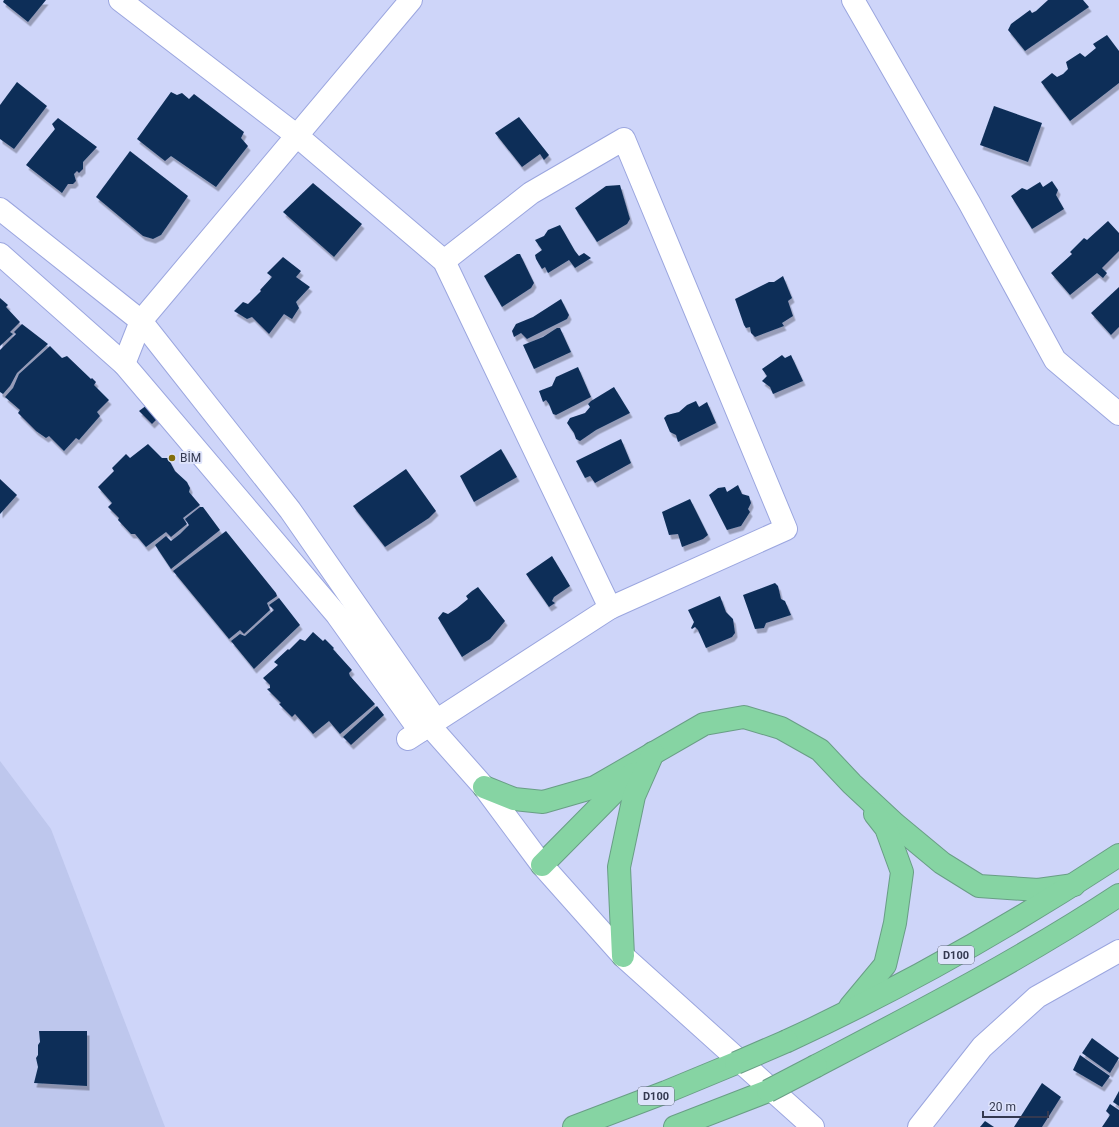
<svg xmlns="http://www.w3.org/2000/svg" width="1119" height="1127" viewBox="0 0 1119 1127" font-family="Roboto,sans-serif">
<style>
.built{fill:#bec7ed}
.building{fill:#0e2f58;filter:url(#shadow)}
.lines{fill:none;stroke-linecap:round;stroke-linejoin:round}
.minor-casing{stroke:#9ba6df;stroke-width:24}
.highway-casing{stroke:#699e86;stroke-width:24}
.minor{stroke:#fff;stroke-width:22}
.highway{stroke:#86d4a3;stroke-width:22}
.highway-bridge-casing{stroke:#699e86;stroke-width:24;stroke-linecap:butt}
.highway-bridge{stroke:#86d4a3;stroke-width:22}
.poi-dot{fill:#836e0c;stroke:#dee3fb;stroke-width:1.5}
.labels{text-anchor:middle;stroke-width:4;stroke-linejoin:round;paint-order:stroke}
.shield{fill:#dee3fb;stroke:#676c83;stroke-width:1}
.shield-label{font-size:11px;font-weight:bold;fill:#343950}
.poi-label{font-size:12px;fill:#343950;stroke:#dee3fb;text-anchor:start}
</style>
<defs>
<filter id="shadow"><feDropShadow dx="2.5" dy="4.5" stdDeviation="0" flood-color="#0004"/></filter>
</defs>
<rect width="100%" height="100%" fill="#ced5f9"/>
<path class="built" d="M 0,761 L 51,829 L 165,1127 L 0,1127 Z"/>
<g class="building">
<path d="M 4,0 L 46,0 L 28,22 L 3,2 Z"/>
<path d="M 1048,0 L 1083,0 L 1089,7 L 1025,51 L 1008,30 L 1011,24 L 1030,10 L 1032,13 L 1036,11 Z"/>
<path d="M 1107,35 L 1119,51 L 1119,83 L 1070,121 L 1041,82 L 1052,73 L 1057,77 L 1063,74 L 1068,69 L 1066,62 L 1080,53 L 1085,57 L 1096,48 L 1093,44 Z"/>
<path d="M 17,82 L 47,106 L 14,149 L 0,139 L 0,105 Z"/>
<path d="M 171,92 L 177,95 L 182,93 L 189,99 L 194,94 L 244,132 L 241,138 L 248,146 L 216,187 L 171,156 L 165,161 L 137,139 Z"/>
<path d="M 994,106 L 1042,123 L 1028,162 L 980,145 Z"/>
<path d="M 519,117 L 549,155 L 544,160 L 540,154 L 522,167 L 495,133 Z"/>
<path d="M 58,118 L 97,147 L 83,162 L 83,169 L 79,173 L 77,171 L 74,174 L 76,181 L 73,184 L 68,184 L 62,193 L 26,165 L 55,129 L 52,124 Z"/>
<path d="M 130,151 L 188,196 L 161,235 L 153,239 L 143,236 L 96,197 Z"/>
<path d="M 1052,181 L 1058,190 L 1056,195 L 1064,209 L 1032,229 L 1011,196 L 1022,188 L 1027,190 L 1040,182 L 1043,187 Z"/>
<path d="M 313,183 L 362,224 L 334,257 L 283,212 Z"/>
<path d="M 620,185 L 630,219 L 627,224 L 597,242 L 575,208 L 606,186 Z"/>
<path d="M 1108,221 L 1119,233 L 1119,251 L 1102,268 L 1107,273 L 1103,278 L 1097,273 L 1070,295 L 1051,273 L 1072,254 L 1070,252 L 1084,238 L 1087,240 Z"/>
<path d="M 560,225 L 575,251 L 579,256 L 584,253 L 591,258 L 575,268 L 569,260 L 548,273 L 545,267 L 542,269 L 536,259 L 535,255 L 542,250 L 535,240 L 544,236 L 548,230 Z"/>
<path d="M 517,254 L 520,254 L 534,283 L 531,288 L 502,307 L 484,276 Z"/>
<path d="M 283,257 L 301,271 L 296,277 L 310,287 L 296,302 L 299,308 L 292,319 L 284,314 L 269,334 L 252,317 L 247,319 L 234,311 L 243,302 L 248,304 L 261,291 L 260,290 L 272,277 L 267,273 Z"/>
<path d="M 783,276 L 792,298 L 788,301 L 793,316 L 782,323 L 784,326 L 755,337 L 751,333 L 750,327 L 746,328 L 744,325 L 735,299 L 769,282 L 774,282 Z"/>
<path d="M 1119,287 L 1119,327 L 1111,335 L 1091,313 Z"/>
<path d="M 0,298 L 8,305 L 6,307 L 20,322 L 10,332 L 13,334 L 0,346 Z"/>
<path d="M 561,299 L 569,315 L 567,319 L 527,339 L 521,333 L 514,337 L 512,331 L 516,324 L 533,317 Z"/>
<path d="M 22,324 L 48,344 L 17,373 L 10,386 L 3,394 L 0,392 L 0,350 L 16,334 L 14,332 Z"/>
<path d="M 557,328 L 560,328 L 571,352 L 534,369 L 523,345 L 543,337 Z"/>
<path d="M 50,346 L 62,358 L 67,356 L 91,379 L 92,378 L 96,382 L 94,385 L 109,400 L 97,412 L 100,416 L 79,440 L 76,438 L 64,451 L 49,436 L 46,438 L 36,431 L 18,413 L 20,410 L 5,397 L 13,388 L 19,374 Z"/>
<path d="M 782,355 L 785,358 L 791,355 L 803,381 L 773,394 L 770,387 L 762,381 L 767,376 L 762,369 Z"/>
<path d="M 578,367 L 591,397 L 556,415 L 553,414 L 549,404 L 546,400 L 543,402 L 539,391 L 552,386 L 556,377 Z"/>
<path d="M 614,387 L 630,413 L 596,430 L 580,441 L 576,439 L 574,433 L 567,423 L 570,418 L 585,413 L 590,407 L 588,404 L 591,401 Z"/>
<path d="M 696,401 L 699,407 L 707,402 L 716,423 L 678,442 L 676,435 L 670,432 L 664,418 L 667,415 L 679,412 L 687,405 Z"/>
<path d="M 151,402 L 164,412 L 152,424 L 139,411 Z"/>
<path d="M 621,439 L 631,463 L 595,483 L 590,476 L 585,478 L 576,461 Z"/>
<path d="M 148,444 L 162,458 L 168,458 L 175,471 L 187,482 L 190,488 L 189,492 L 200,505 L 183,518 L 187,524 L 171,537 L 166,532 L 146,547 L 135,534 L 131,534 L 118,520 L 119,518 L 108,507 L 112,503 L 98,487 L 114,471 L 112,468 L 126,454 L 130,458 Z"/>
<path d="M 501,449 L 517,477 L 474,502 L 460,476 Z"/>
<path d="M 406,469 L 436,511 L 429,518 L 385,547 L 353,506 Z"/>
<path d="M 0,479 L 17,495 L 0,514 Z"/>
<path d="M 738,485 L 742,494 L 749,496 L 751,503 L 748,509 L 750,512 L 741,526 L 727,530 L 709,495 L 718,488 L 725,487 L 727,492 Z"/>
<path d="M 690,499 L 708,535 L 703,539 L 682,547 L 678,534 L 669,535 L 662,512 Z"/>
<path d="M 200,507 L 203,507 L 220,530 L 171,569 L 155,545 L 166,536 L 171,541 L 180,534 L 189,525 L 185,519 Z"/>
<path d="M 226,531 L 276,593 L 277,596 L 267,603 L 270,610 L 244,634 L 240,630 L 229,639 L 173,571 Z"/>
<path d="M 552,556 L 570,586 L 554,597 L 552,601 L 555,603 L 549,607 L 526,574 Z"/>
<path d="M 775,583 L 778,586 L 781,599 L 785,601 L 791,615 L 766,623 L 764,628 L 755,629 L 743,595 Z"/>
<path d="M 478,587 L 505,621 L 490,639 L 462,657 L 438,618 L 443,612 L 448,614 L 457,608 L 468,599 L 466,596 L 472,591 Z"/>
<path d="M 720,596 L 726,612 L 733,619 L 735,633 L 732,637 L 706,648 L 698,630 L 695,627 L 692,629 L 691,628 L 694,622 L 688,610 Z"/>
<path d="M 279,598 L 300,625 L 254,669 L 231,641 L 240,634 L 245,636 L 274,610 L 269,605 Z"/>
<path d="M 313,632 L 323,641 L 325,639 L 334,648 L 333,649 L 352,670 L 349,673 L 350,676 L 375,704 L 340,734 L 329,721 L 313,734 L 295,714 L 292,717 L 279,704 L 281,703 L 267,689 L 270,688 L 270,685 L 263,678 L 278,665 L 274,662 L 288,649 L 289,650 L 300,639 L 305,641 Z"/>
<path d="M 377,706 L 384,715 L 351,745 L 343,737 Z"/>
<path d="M 39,1031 L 87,1031 L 87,1086 L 34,1083 L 38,1067 L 36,1058 L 38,1055 L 38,1045 L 40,1042 Z"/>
<path d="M 1092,1038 L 1119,1058 L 1110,1073 L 1082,1053 Z"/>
<path d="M 1080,1055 L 1110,1076 L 1102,1087 L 1073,1070 Z"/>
<path d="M 1042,1083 L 1061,1097 L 1042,1127 L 1014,1127 Z"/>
<path d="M 1119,1091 L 1119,1106 L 1113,1102 Z"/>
<path d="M 1110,1104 L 1119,1110 L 1119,1127 L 1102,1127 L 1110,1115 L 1106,1111 Z"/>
<path d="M 985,1121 L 994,1127 L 980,1127 Z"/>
</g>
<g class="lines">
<defs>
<g id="minor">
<path d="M 120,0 L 296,135 L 444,261 L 610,608"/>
<path d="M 853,0 L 970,204 L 1055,360 L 1119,414"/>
<path d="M 0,209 L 141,321 L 290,510 L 436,720"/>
<path d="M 0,254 L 124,364 L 337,615 L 420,731"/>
<path d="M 124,364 L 141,321 L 411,0"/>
<path d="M 429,725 L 484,787 L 542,865 L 623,956 L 813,1127"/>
<path d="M 408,739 L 610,608 L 786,529 L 624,139 L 531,193 L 444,261"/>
<path d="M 919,1127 L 982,1047 L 1037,997 L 1119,951"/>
</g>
<g id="highway">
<path d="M 484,787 L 514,799 L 543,802 L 595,787 L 704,724 L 744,717 L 781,728 L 820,750 L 852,784 L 895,824 L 942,863 L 979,886 L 1038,890 L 1074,885"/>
<path d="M 542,865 L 632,774"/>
<path d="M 623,956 L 619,867 L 634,796 L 653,753"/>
<path d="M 850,1007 L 885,965 L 895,923 L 902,872 L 886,828 L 875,814"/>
<path d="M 787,1041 C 902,988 1013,925 1119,855"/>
<path d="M 816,1066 C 919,1012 1022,959 1119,895"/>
<path d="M 574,1127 L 666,1092 L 736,1063"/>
<path d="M 675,1127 L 768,1091"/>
</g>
</defs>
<use href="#minor" class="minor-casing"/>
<use href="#highway" class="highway-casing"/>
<use href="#minor" class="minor"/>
<use href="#highway" class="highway"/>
<defs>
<g id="highway-bridge">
<path d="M 736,1063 L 787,1041"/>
<path d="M 768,1091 L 816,1066"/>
</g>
</defs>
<use href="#highway-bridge" class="highway-bridge-casing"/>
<use href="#highway-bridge" class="highway-bridge"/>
</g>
<circle class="poi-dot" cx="172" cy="458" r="4"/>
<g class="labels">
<g class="shield">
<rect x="938" y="946" width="36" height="18" rx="3"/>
<rect x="638" y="1087" width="36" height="18" rx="3"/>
</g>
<g class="shield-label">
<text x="956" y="959">D100</text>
<text x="656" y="1100">D100</text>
</g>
<g class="poi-label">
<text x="180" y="462">BİM</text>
</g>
</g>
<path d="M983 1111v6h65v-6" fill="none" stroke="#343950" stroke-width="2"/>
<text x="989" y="1111" font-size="12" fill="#343950" stroke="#dee3fb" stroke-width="3" paint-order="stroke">20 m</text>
</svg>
